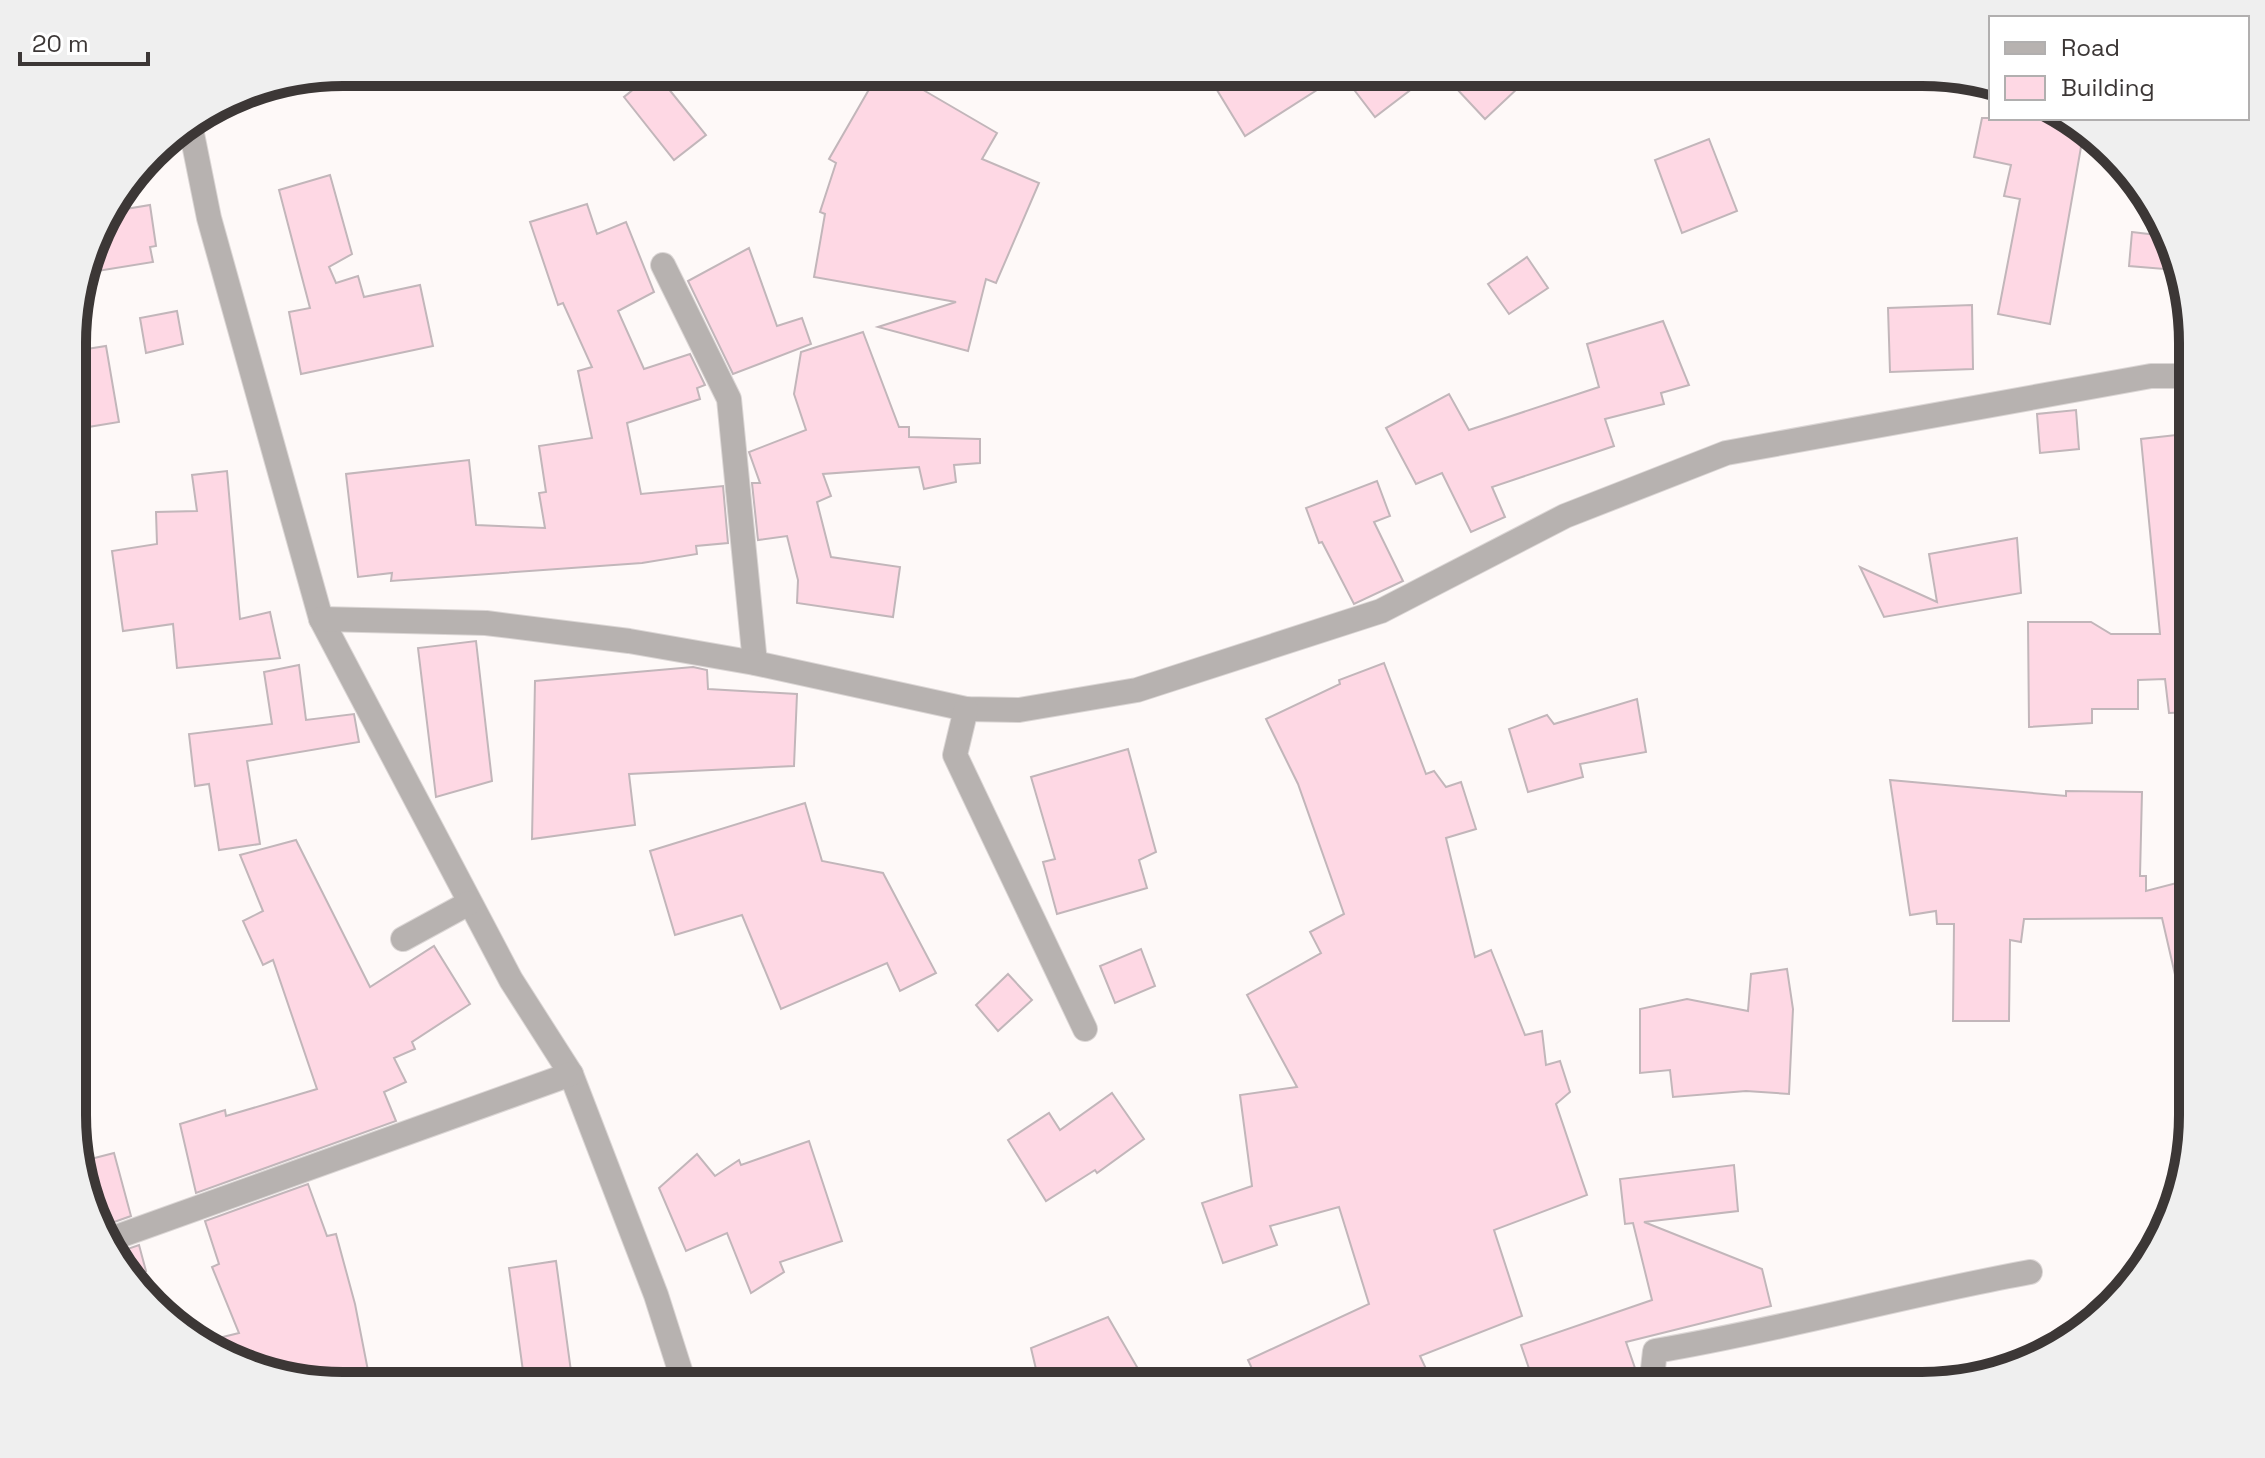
<svg xmlns="http://www.w3.org/2000/svg" width="2265" height="1458" viewBox="0 0 2265 1458" font-family="'Space Grotesk',sans-serif">
<style>
.building{fill:#fed8e4;stroke:#c2b6ba;stroke-width:2}
.lines{fill:none;stroke-linecap:round;stroke-linejoin:round}
.street-casing{stroke:#dbd6d5;stroke-width:26}
.street{stroke:#b7b2b0;stroke-width:24}
.rim{fill:none;stroke:#3c3736;stroke-width:10}
</style>
<rect width="100%" height="100%" fill="#fef9f8"/>
<g class="building">
<path d="M 655,72 L 706,135 L 674,160 L 624,97 Z"/>
<path d="M 879,72 L 920,72 L 913,84 L 997,133 L 982,159 L 1039,183 L 996,283 L 986,279 L 968,351 L 878,327 L 956,302 L 814,277 L 825,214 L 820,212 L 836,163 L 829,159 Z"/>
<path d="M 1206,72 L 1434,72 L 1375,117 L 1342,74 L 1245,136 Z"/>
<path d="M 1441,72 L 1535,72 L 1485,119 Z"/>
<path d="M 1982,118 L 2073,118 L 2084,130 L 2050,324 L 1998,314 L 2020,199 L 2004,196 L 2011,165 L 1974,157 Z"/>
<path d="M 1709,139 L 1737,211 L 1682,233 L 1655,160 Z"/>
<path d="M 330,175 L 352,254 L 329,267 L 336,283 L 358,276 L 364,297 L 420,285 L 433,346 L 301,374 L 289,312 L 310,308 L 279,190 Z"/>
<path d="M 587,204 L 597,234 L 626,222 L 654,292 L 618,311 L 644,369 L 690,354 L 705,385 L 697,388 L 700,399 L 627,423 L 641,494 L 723,486 L 728,543 L 696,546 L 697,554 L 642,563 L 391,581 L 392,573 L 358,577 L 346,474 L 469,460 L 476,525 L 545,528 L 539,493 L 546,492 L 539,446 L 592,438 L 578,371 L 592,367 L 563,303 L 558,305 L 530,222 Z"/>
<path d="M 150,205 L 156,246 L 150,247 L 153,262 L 85,273 L 100,223 L 108,212 Z"/>
<path d="M 2132,232 L 2165,236 L 2176,270 L 2129,266 Z"/>
<path d="M 749,248 L 777,326 L 802,318 L 811,344 L 733,374 L 688,281 Z"/>
<path d="M 1527,257 L 1548,288 L 1509,314 L 1488,284 Z"/>
<path d="M 1972,305 L 1973,369 L 1890,372 L 1888,308 Z"/>
<path d="M 177,311 L 183,344 L 146,353 L 140,318 Z"/>
<path d="M 1663,321 L 1689,385 L 1661,393 L 1664,404 L 1605,419 L 1614,446 L 1492,487 L 1505,517 L 1471,532 L 1442,473 L 1416,484 L 1386,428 L 1449,394 L 1469,430 L 1599,387 L 1587,344 Z"/>
<path d="M 863,332 L 899,427 L 909,427 L 909,437 L 980,439 L 980,463 L 954,465 L 956,482 L 924,489 L 919,467 L 823,474 L 831,496 L 817,502 L 831,557 L 900,567 L 893,617 L 797,603 L 798,580 L 787,536 L 758,540 L 752,483 L 760,483 L 749,452 L 806,430 L 794,394 L 801,352 Z"/>
<path d="M 106,346 L 119,422 L 82,428 L 74,386 L 74,351 Z"/>
<path d="M 2076,410 L 2079,449 L 2040,453 L 2037,414 Z"/>
<path d="M 2185,434 L 2192,471 L 2192,712 L 2169,713 L 2165,679 L 2138,680 L 2138,709 L 2092,709 L 2092,723 L 2029,727 L 2028,622 L 2091,622 L 2111,634 L 2160,634 L 2141,439 Z"/>
<path d="M 227,471 L 240,619 L 270,612 L 280,658 L 177,668 L 173,624 L 123,631 L 112,551 L 157,544 L 156,512 L 197,511 L 192,475 Z"/>
<path d="M 1377,481 L 1390,516 L 1374,522 L 1403,581 L 1354,604 L 1322,542 L 1319,543 L 1306,508 Z"/>
<path d="M 2017,538 L 2021,593 L 1884,617 L 1860,567 L 1937,602 L 1929,554 Z"/>
<path d="M 476,641 L 492,781 L 436,797 L 418,648 Z"/>
<path d="M 1384,663 L 1426,774 L 1434,771 L 1446,787 L 1461,782 L 1476,829 L 1446,838 L 1475,957 L 1491,950 L 1525,1035 L 1542,1031 L 1546,1065 L 1560,1061 L 1570,1092 L 1556,1104 L 1587,1195 L 1494,1230 L 1522,1316 L 1420,1356 L 1434,1386 L 1260,1386 L 1248,1360 L 1369,1304 L 1339,1207 L 1270,1226 L 1277,1245 L 1223,1263 L 1202,1203 L 1252,1186 L 1240,1095 L 1297,1087 L 1247,995 L 1321,953 L 1310,932 L 1344,914 L 1298,784 L 1266,719 L 1340,684 L 1339,680 Z"/>
<path d="M 299,665 L 306,720 L 354,714 L 359,742 L 247,761 L 260,844 L 219,850 L 209,784 L 195,786 L 189,734 L 272,724 L 264,672 Z"/>
<path d="M 693,667 L 707,670 L 708,689 L 797,694 L 794,766 L 629,774 L 635,825 L 532,839 L 535,681 Z"/>
<path d="M 1637,699 L 1646,752 L 1580,764 L 1583,777 L 1528,792 L 1509,729 L 1547,715 L 1554,724 Z"/>
<path d="M 1128,749 L 1156,852 L 1139,860 L 1147,888 L 1057,914 L 1043,862 L 1055,859 L 1031,777 Z"/>
<path d="M 1890,780 L 2066,796 L 2066,791 L 2142,792 L 2140,876 L 2146,876 L 2146,891 L 2192,879 L 2192,990 L 2179,992 L 2162,918 L 2024,919 L 2021,942 L 2010,940 L 2009,1021 L 1953,1021 L 1954,924 L 1937,924 L 1936,911 L 1910,915 Z"/>
<path d="M 805,803 L 822,861 L 883,873 L 936,973 L 900,991 L 887,963 L 781,1009 L 742,915 L 675,935 L 650,851 Z"/>
<path d="M 296,840 L 370,987 L 434,946 L 470,1004 L 412,1042 L 415,1049 L 394,1058 L 406,1082 L 384,1092 L 396,1121 L 196,1193 L 180,1124 L 225,1110 L 226,1116 L 317,1089 L 273,960 L 263,965 L 243,921 L 263,911 L 240,855 Z"/>
<path d="M 1141,949 L 1155,986 L 1115,1003 L 1100,966 Z"/>
<path d="M 1787,969 L 1793,1009 L 1789,1094 L 1746,1091 L 1673,1097 L 1670,1070 L 1640,1073 L 1640,1009 L 1687,999 L 1748,1011 L 1751,974 Z"/>
<path d="M 1008,974 L 1032,1000 L 998,1031 L 976,1005 Z"/>
<path d="M 1112,1093 L 1144,1139 L 1097,1173 L 1095,1170 L 1046,1201 L 1008,1140 L 1049,1113 L 1060,1130 Z"/>
<path d="M 809,1141 L 842,1241 L 780,1262 L 784,1272 L 751,1293 L 727,1233 L 686,1251 L 659,1188 L 697,1154 L 715,1176 L 739,1160 L 741,1165 Z"/>
<path d="M 114,1153 L 131,1216 L 103,1226 L 79,1162 Z"/>
<path d="M 1734,1165 L 1738,1211 L 1644,1222 L 1762,1269 L 1771,1306 L 1626,1342 L 1637,1374 L 1636,1386 L 1535,1386 L 1521,1345 L 1652,1300 L 1633,1223 L 1625,1224 L 1620,1179 Z"/>
<path d="M 308,1184 L 327,1236 L 336,1234 L 355,1304 L 371,1386 L 343,1386 L 256,1372 L 198,1343 L 239,1333 L 212,1267 L 219,1264 L 205,1221 Z"/>
<path d="M 139,1245 L 146,1271 L 129,1276 L 117,1265 L 113,1254 Z"/>
<path d="M 556,1261 L 573,1386 L 525,1386 L 509,1268 Z"/>
<path d="M 1108,1317 L 1148,1386 L 1040,1386 L 1031,1348 Z"/>
</g>
<g class="lines">
<defs>
<g id="street">
<path d="M 190,124 L 209,218 L 321,619 L 511,980 L 571,1074 L 656,1295 L 685,1386"/>
<path d="M 663,265 L 729,399 L 755,663"/>
<path d="M 321,619 L 486,623 L 629,641 L 755,663 L 966,709 L 1019,710 L 1137,690 L 1381,611 L 1565,516 L 1726,453 L 2151,376 L 2192,376"/>
<path d="M 966,709 L 955,755 L 1085,1029"/>
<path d="M 403,939 L 469,903"/>
<path d="M 108,1240 L 571,1074"/>
<path d="M 1651,1386 L 1655,1351 C 1781,1330 1904,1295 2030,1272"/>
</g>
</defs>
<use href="#street" class="street-casing"/>
<use href="#street" class="street"/>
</g>
<path d="M0 0H2265V1458H0ZM343 86H1922A257 257 0 0 1 2179 343V1115A257 257 0 0 1 1922 1372H343A257 257 0 0 1 86 1115V343A257 257 0 0 1 343 86Z" fill="#efefef" fill-rule="evenodd"/>
<path class="rim" d="M343 86H1922A257 257 0 0 1 2179 343V1115A257 257 0 0 1 1922 1372H343A257 257 0 0 1 86 1115V343A257 257 0 0 1 343 86Z"/>
<rect x="1989" y="16" width="260" height="104" fill="#ffffff" stroke="#b1afaf" stroke-width="2"/>
<rect x="2005" y="42" width="40" height="12" fill="#b7b2b0" stroke="#b1afaf" stroke-width="2"/>
<text x="2061" y="56" font-size="24" fill="#3c3736">Road</text>
<rect x="2005" y="76" width="40" height="24" fill="#fed8e4" stroke="#b1afaf" stroke-width="2"/>
<text x="2061" y="96" font-size="24" fill="#3c3736">Building</text>
<path d="M20 52v12h128v-12" fill="none" stroke="#3c3736" stroke-width="4"/>
<text x="32" y="52" font-size="24" fill="#3c3736" stroke="#ffffff" stroke-width="6" paint-order="stroke">20 m</text>
</svg>
